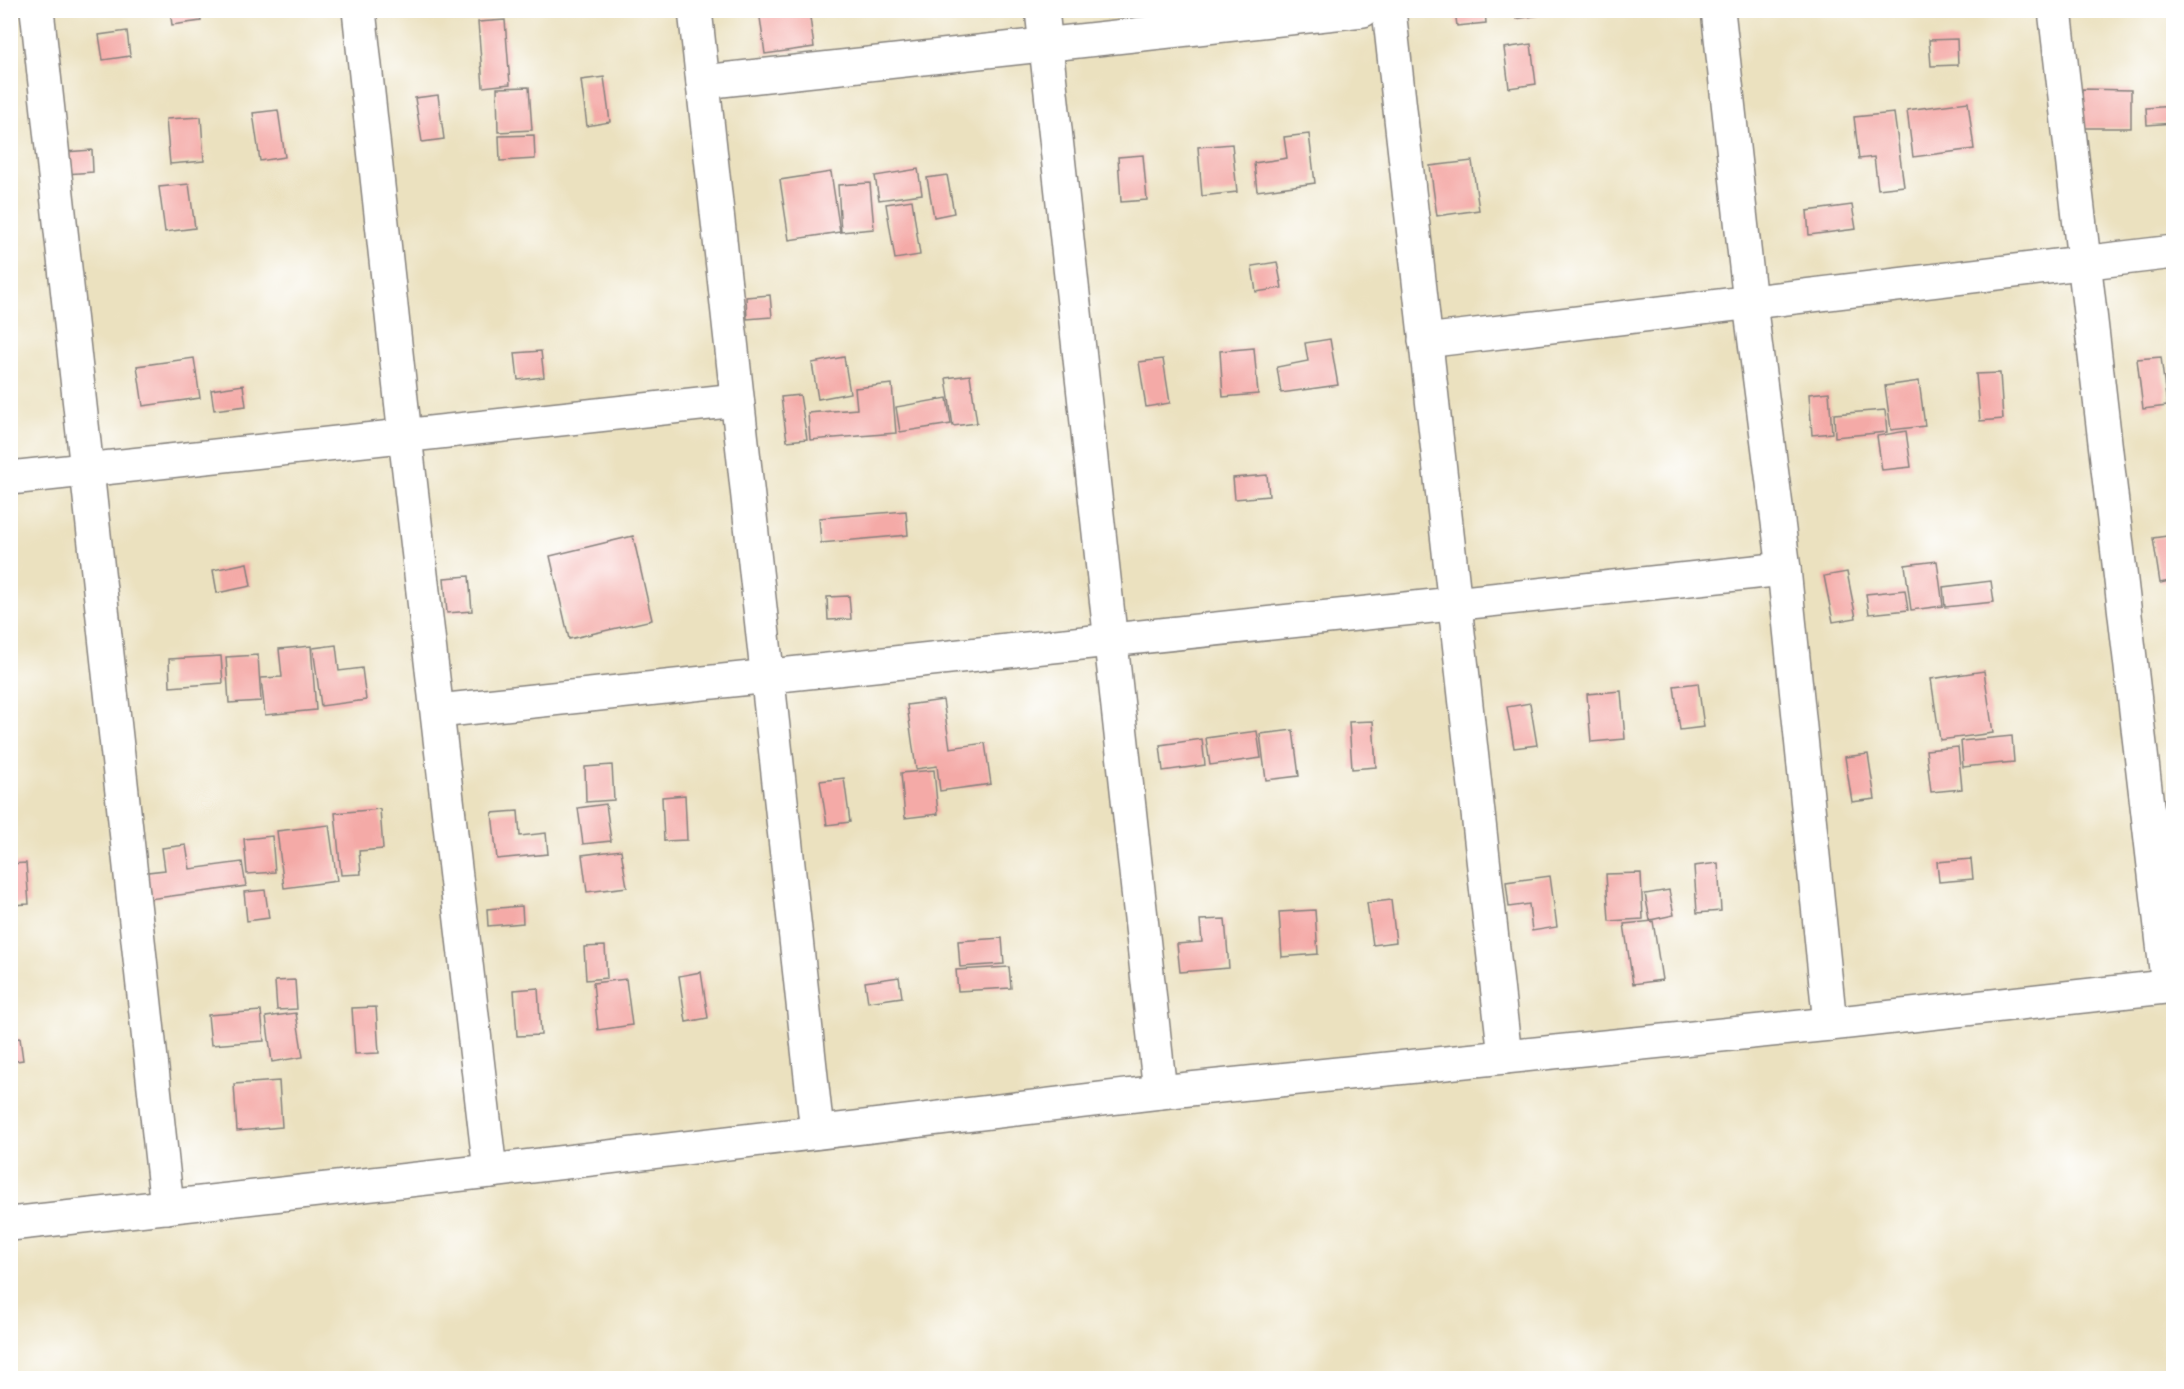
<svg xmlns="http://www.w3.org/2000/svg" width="2184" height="1389" viewBox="0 0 2184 1389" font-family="Dekko,sans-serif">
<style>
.building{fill:#f4aaa7}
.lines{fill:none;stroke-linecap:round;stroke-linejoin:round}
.minor-casing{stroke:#86827d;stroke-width:36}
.minor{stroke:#fff;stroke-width:33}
</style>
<rect width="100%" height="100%" fill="#fff"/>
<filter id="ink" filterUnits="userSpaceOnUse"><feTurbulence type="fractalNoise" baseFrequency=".0167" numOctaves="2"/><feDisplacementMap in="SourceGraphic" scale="12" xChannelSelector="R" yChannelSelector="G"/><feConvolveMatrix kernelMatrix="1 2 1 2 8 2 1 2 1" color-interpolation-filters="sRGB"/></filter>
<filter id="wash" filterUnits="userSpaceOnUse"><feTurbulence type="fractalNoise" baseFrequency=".008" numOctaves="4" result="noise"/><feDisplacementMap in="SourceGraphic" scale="24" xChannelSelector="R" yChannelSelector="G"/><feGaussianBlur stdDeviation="1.35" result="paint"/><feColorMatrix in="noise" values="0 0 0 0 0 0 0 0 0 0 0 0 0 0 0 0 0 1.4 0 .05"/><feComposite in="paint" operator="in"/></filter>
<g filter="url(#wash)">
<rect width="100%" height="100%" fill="#ebe1bf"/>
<g id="blocks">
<g class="building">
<path d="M 170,10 L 199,10 L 201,21 L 172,25 Z"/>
<path d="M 759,10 L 809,10 L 814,47 L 765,54 Z"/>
<path d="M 1455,10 L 1485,10 L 1486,23 L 1457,26 Z"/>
<path d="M 1515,10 L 1546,10 L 1546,14 L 1516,19 Z"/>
<path d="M 505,20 L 510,84 L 483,87 L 478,22 Z"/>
<path d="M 127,31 L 130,56 L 103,60 L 99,35 Z"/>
<path d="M 1957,39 L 1958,65 L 1931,66 L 1929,40 Z"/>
<path d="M 1531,44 L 1536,84 L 1509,88 L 1504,48 Z"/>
<path d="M 604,77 L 610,122 L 587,126 L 581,80 Z"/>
<path d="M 529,87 L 532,130 L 498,132 L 497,88 Z"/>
<path d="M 2082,89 L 2131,90 L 2131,128 L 2082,128 Z"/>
<path d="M 438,95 L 444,139 L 422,142 L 415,98 Z"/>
<path d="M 1968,102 L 1974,149 L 1913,157 L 1907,110 Z"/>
<path d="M 2174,106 L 2174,123 L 2147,125 L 2146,108 Z"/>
<path d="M 278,110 L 285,157 L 260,161 L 253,113 Z"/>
<path d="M 1894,113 L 1904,186 L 1878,189 L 1874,157 L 1859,159 L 1854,117 Z"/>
<path d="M 201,117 L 204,161 L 170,164 L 166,119 Z"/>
<path d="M 1309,134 L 1315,183 L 1257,191 L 1254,163 L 1287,158 L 1284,137 Z"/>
<path d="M 534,135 L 535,159 L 500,161 L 499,136 Z"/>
<path d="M 1232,144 L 1237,192 L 1202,196 L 1198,147 Z"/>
<path d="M 92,150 L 93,172 L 66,174 L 65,152 Z"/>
<path d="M 1143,155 L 1147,200 L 1121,202 L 1118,157 Z"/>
<path d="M 1472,161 L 1479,210 L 1437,216 L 1430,166 Z"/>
<path d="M 918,169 L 922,194 L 879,200 L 875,176 Z"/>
<path d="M 831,172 L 840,232 L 789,240 L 780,180 Z"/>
<path d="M 947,175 L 954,213 L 934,217 L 927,178 Z"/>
<path d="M 870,183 L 874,229 L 841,232 L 838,185 Z"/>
<path d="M 189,184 L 195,228 L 165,232 L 159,187 Z"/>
<path d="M 912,200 L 920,255 L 895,259 L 886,204 Z"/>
<path d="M 1852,205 L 1856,229 L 1809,235 L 1807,211 Z"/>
<path d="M 1277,262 L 1282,288 L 1256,292 L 1252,266 Z"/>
<path d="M 770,295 L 772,317 L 747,319 L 746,297 Z"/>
<path d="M 1330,339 L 1338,385 L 1281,393 L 1277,367 L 1308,361 L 1305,343 Z"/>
<path d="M 1254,348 L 1258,394 L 1223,397 L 1220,351 Z"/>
<path d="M 541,351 L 544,377 L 518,380 L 515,353 Z"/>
<path d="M 844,357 L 850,393 L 818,399 L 812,363 Z"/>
<path d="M 2161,357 L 2167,406 L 2143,409 L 2137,359 Z"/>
<path d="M 194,358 L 200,398 L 143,406 L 137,366 Z"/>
<path d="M 1163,359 L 1170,403 L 1146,407 L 1139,362 Z"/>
<path d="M 2000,373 L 2003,419 L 1980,421 L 1976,374 Z"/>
<path d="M 970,375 L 977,423 L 953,426 L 946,378 Z"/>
<path d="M 1919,381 L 1925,426 L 1891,430 L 1885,386 Z"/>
<path d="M 892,384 L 896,433 L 810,440 L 808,413 L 857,409 L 855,388 Z"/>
<path d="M 243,385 L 246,406 L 214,410 L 211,390 Z"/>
<path d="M 1829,392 L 1832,433 L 1812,435 L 1809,394 Z"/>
<path d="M 800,395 L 807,439 L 787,441 L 781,397 Z"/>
<path d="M 947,398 L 951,424 L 900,432 L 896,407 Z"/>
<path d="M 1885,410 L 1887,432 L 1835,437 L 1834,414 Z"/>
<path d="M 1906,431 L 1911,467 L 1882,470 L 1877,436 Z"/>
<path d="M 1267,475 L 1269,496 L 1235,499 L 1233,478 Z"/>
<path d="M 906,511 L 908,535 L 821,543 L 819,518 Z"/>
<path d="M 2174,535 L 2174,580 L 2160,583 L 2153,538 Z"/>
<path d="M 633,536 L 652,620 L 569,639 L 550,556 Z"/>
<path d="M 1937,561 L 1943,606 L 1911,610 L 1905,565 Z"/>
<path d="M 247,563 L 251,586 L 217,593 L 213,570 Z"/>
<path d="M 1847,572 L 1856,618 L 1833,622 L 1824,576 Z"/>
<path d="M 469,576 L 472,611 L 447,613 L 444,578 Z"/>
<path d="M 1991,581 L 1994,602 L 1945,607 L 1943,587 Z"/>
<path d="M 1905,590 L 1908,610 L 1869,614 L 1866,594 Z"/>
<path d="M 849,596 L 851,619 L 828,620 L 827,597 Z"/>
<path d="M 336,645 L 339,671 L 362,668 L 366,700 L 321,706 L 313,648 Z"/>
<path d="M 311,646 L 316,710 L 265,715 L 261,678 L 282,677 L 279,649 Z"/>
<path d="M 258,655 L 261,701 L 229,703 L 226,657 Z"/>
<path d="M 221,656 L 223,683 L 170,687 L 169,659 Z"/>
<path d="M 1984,671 L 1993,733 L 1940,740 L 1931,679 Z"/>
<path d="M 1698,683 L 1704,727 L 1680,730 L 1674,686 Z"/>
<path d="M 1621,691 L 1625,739 L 1591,742 L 1587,694 Z"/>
<path d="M 943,700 L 950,748 L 985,743 L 991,784 L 940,791 L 937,766 L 916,769 L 907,705 Z"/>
<path d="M 1530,703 L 1537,745 L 1514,748 L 1507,707 Z"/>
<path d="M 1373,721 L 1376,767 L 1352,769 L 1349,722 Z"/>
<path d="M 1293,730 L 1299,776 L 1266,780 L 1260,734 Z"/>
<path d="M 1257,731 L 1261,758 L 1210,765 L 1206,738 Z"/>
<path d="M 2012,736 L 2014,762 L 1963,767 L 1961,741 Z"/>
<path d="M 1202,739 L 1205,765 L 1163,771 L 1160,745 Z"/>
<path d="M 1958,747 L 1962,789 L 1931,792 L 1926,750 Z"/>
<path d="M 1868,754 L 1875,799 L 1852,802 L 1845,757 Z"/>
<path d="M 612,765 L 614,800 L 586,802 L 585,767 Z"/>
<path d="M 934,770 L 938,814 L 905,818 L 901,773 Z"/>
<path d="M 844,778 L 850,822 L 827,825 L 820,781 Z"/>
<path d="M 685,795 L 687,840 L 664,841 L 662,797 Z"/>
<path d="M 606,804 L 611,841 L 583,844 L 578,808 Z"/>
<path d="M 380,809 L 383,849 L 359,851 L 361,874 L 341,875 L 335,813 Z"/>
<path d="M 518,811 L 520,836 L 546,833 L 548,854 L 497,859 L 492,813 Z"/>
<path d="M 329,825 L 337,881 L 284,888 L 277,831 Z"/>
<path d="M 272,836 L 275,872 L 247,874 L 244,839 Z"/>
<path d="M 186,845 L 190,869 L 242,862 L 246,886 L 142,900 L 139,873 L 165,870 L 162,848 Z"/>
<path d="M 621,850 L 627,887 L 587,892 L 582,855 Z"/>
<path d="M 1971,859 L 1973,879 L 1939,882 L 1937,862 Z"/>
<path d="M 26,863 L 29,904 L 10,905 L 10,864 Z"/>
<path d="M 1718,863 L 1721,911 L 1697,913 L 1694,866 Z"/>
<path d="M 1641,873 L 1643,919 L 1609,921 L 1606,874 Z"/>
<path d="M 1550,876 L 1557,927 L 1532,931 L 1529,904 L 1509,907 L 1506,882 Z"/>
<path d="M 265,890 L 269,918 L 247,921 L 244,892 Z"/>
<path d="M 1669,890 L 1674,915 L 1650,920 L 1645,894 Z"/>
<path d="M 1391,900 L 1396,942 L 1373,945 L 1367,903 Z"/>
<path d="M 522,906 L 523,923 L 488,926 L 487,909 Z"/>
<path d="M 1315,910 L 1318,954 L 1282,957 L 1279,912 Z"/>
<path d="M 1225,919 L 1229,968 L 1180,972 L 1177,944 L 1202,942 L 1200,920 Z"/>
<path d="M 1653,921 L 1662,980 L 1633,984 L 1624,924 Z"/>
<path d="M 1002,938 L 1004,964 L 960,967 L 958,941 Z"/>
<path d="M 605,946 L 607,978 L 586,980 L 584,947 Z"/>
<path d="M 1009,967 L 1011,988 L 958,991 L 956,970 Z"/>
<path d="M 701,972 L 708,1018 L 686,1022 L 679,976 Z"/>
<path d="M 899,977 L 902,997 L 868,1002 L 865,982 Z"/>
<path d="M 626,979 L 632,1025 L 598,1030 L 593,983 Z"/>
<path d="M 295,980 L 297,1009 L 277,1010 L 275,981 Z"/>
<path d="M 538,988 L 541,1035 L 517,1036 L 514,990 Z"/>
<path d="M 376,1007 L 379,1053 L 355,1054 L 352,1008 Z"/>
<path d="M 261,1011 L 264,1041 L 211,1045 L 208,1015 Z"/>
<path d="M 296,1013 L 303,1057 L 272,1062 L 266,1017 Z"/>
<path d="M 20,1038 L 23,1060 L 10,1062 L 10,1039 Z"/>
<path d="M 279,1081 L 282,1127 L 237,1131 L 234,1084 Z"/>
</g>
</g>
</g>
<g filter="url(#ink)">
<use href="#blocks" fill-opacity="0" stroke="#86827d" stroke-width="1.5"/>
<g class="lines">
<defs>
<g id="minor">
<path d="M 37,10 L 167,1207"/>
<path d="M 359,10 L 405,436 L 490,1171"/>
<path d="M 695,10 L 817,1132"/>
<path d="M 1042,10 L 1160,1092"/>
<path d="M 1389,10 L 1505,1057"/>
<path d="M 1718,10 L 1750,303 L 1784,569 L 1830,1024"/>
<path d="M 2055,10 L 2168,987"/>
<path d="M 703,82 L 1363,10"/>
<path d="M 1425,341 L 2174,252"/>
<path d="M 10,478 L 737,400"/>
<path d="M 438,711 L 1784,569"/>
<path d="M 10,1224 L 490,1171 L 1160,1092 L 1830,1024 L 2174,986"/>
</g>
</defs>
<use href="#minor" class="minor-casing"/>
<use href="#minor" class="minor"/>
</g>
</g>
<rect width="2184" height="1389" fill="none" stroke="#fff" stroke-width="36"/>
</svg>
